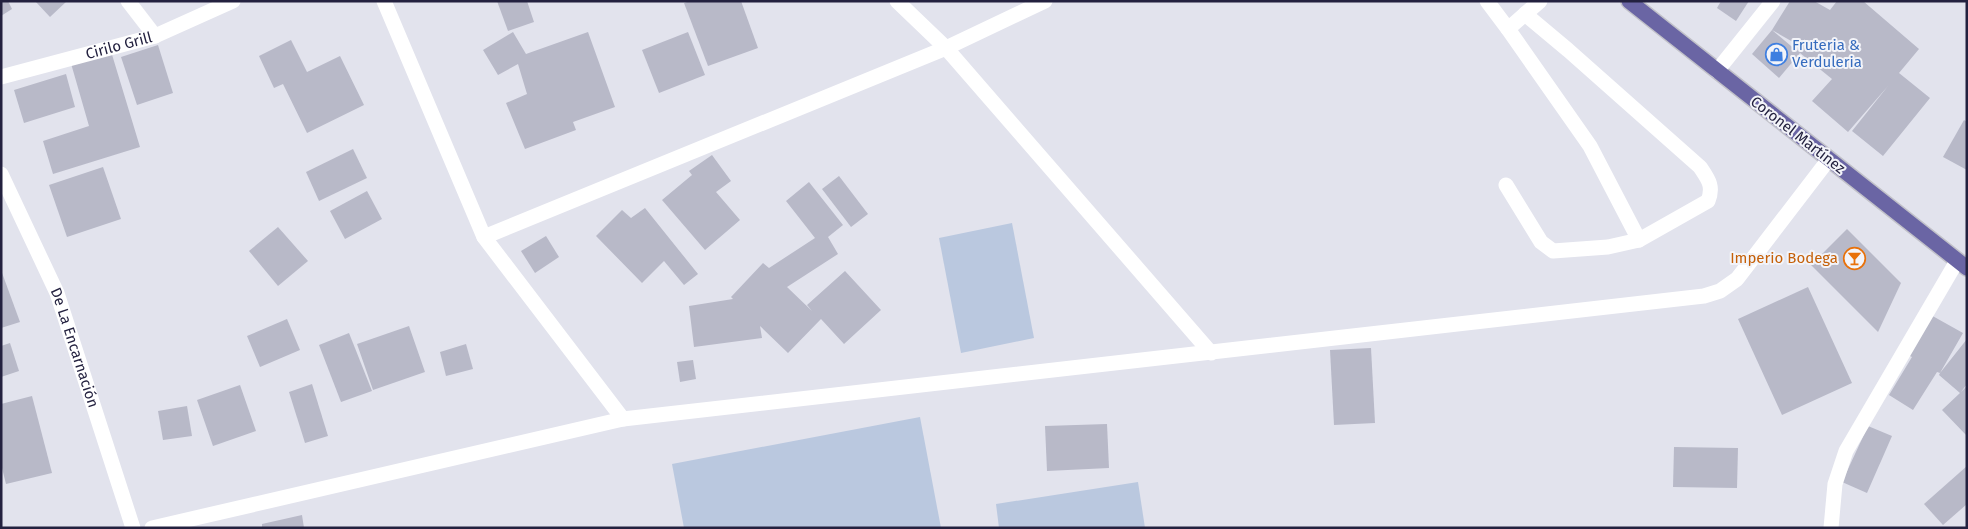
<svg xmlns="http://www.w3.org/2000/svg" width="1968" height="529" viewBox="0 0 1968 529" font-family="'Fira Sans',sans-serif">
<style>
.green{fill:#bac8df}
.building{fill:#b8b9c8;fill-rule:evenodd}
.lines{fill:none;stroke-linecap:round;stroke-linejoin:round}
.major-casing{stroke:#c1c1c9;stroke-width:18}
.minor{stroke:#fff;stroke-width:15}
.major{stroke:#6a65a4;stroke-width:15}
.labels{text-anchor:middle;stroke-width:4;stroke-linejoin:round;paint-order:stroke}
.street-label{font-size:15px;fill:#23213f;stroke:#f3f4f9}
.shop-label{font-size:15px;fill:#366cbe;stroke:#f3f4f9;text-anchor:start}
.food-label{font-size:15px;fill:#c56008;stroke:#f3f4f9;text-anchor:end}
</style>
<rect width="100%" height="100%" fill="#e2e3ed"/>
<g class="green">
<path d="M 1012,223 L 1034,338 L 961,353 L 939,238 Z"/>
<path d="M 920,417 L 941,528 L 684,528 L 672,464 Z"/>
<path d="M 1138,482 L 1145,528 L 999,528 L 996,504 Z"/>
</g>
<g class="building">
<path d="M 1,1 L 8,1 L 12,9 L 1,16 Z"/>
<path d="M 35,1 L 67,1 L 50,17 Z"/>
<path d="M 497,1 L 527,1 L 534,22 L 508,31 Z"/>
<path d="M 690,1 L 741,1 L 758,48 L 708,66 L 684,3 Z"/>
<path d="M 1721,1 L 1749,1 L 1736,21 L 1717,8 Z"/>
<path d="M 1790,1 L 1814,1 L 1830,10 L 1837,1 L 1863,1 L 1919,49 L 1899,73 L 1930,98 L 1883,156 L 1852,131 L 1888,86 L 1848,132 L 1812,101 L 1832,79 L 1800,53 L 1779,78 L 1752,54 L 1772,30 ZM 1772,30 L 1800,46 L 1797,51 Z"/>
<path d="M 513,32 L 526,54 L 588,32 L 615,107 L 573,122 L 576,130 L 525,149 L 506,103 L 527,94 L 518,64 L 498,75 L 483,50 Z"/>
<path d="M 688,32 L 705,75 L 659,93 L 642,50 Z"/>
<path d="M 291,40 L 307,72 L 340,56 L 364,105 L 307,133 L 283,84 L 274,88 L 259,56 Z"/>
<path d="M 158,45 L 173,93 L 137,105 L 121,57 Z"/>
<path d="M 110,48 L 140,147 L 53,174 L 43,141 L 89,126 L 70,60 Z"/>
<path d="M 66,74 L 75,107 L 24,123 L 14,90 Z"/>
<path d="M 1964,120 L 1967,122 L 1967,170 L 1943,157 Z"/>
<path d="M 353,149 L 367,178 L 319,201 L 306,172 Z"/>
<path d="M 712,155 L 731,181 L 716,192 L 740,220 L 705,250 L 662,200 L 692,175 L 689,171 Z"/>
<path d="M 103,167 L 121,219 L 67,237 L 49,185 Z"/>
<path d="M 839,176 L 868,214 L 851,227 L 822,189 Z"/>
<path d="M 809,182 L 843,225 L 828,237 L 838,254 L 787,287 L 812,311 L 807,305 L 845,271 L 881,310 L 844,344 L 821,319 L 788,353 L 760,326 L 762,338 L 694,347 L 689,306 L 733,299 L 731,297 L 763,263 L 769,268 L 815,238 L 786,201 Z"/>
<path d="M 367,191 L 382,219 L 345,239 L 330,211 Z"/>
<path d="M 645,208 L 698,274 L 684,285 L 664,261 L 642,283 L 596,236 L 622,210 L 631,218 Z"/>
<path d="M 278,227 L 308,261 L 278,286 L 249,251 Z"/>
<path d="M 1847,229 L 1901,283 L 1878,332 L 1811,265 Z"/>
<path d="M 546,236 L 559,257 L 535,273 L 521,251 Z"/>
<path d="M 1,270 L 20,322 L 1,328 Z"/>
<path d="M 1808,287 L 1852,383 L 1782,415 L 1738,319 Z"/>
<path d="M 1929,314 L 1963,333 L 1940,373 L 1967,339 L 1967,384 L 1961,392 L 1967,386 L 1967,436 L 1942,410 L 1960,393 L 1939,375 L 1940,373 L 1937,372 L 1913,410 L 1889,395 L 1912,357 L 1906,354 Z"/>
<path d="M 287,319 L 300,350 L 260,367 L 247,336 Z"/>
<path d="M 409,326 L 425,372 L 373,390 L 357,344 Z"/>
<path d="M 349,333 L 372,391 L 341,402 L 319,345 Z"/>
<path d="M 10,343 L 19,371 L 1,377 L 1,346 Z"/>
<path d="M 466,344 L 473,369 L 446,376 L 440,352 Z"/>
<path d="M 1371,348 L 1375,423 L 1334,425 L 1330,350 Z"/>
<path d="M 693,360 L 696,379 L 680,382 L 677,362 Z"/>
<path d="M 312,384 L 328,436 L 305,443 L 289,392 Z"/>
<path d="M 240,385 L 256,431 L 213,446 L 197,400 Z"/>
<path d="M 32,396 L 52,473 L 6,484 L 1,464 L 1,404 Z"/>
<path d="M 187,406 L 192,436 L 163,440 L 158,411 Z"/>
<path d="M 1107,424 L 1109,468 L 1047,471 L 1045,426 Z"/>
<path d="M 1868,426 L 1892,436 L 1867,493 L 1842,482 Z"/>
<path d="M 1674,447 L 1738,448 L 1737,488 L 1673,487 Z"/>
<path d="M 1967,466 L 1967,504 L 1943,525 L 1924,504 Z"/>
<path d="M 302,515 L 304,528 L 262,528 L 262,524 Z"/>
</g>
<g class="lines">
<defs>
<path id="major" d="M 1629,1 L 1967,268"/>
</defs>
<use href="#major" class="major-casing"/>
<g class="minor">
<path d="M 128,1 L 155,36"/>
<path d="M 384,1 L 484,237 L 623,419"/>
<path d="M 897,1 L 946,48 L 1211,353"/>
<path d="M 1487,1 L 1508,29 L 1525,14"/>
<path d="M 1508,29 L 1590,146 L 1639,240 L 1708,201 C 1714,186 1708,179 1700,167 L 1568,50 L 1525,14 L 1540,1"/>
<path d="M 1717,71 L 1773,1"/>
<path id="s1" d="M 1,77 L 155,36 L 233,1"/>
<path id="s2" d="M 1,174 L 57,293 L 133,528"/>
<path d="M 1506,185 L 1541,242 L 1553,251 L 1608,247 L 1639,240"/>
<path d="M 484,237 L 946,48 L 1045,1"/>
<path d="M 152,528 L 623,419 L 1704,296 L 1720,291 L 1737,279 L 1829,159"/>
<path d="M 1831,528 L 1835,484 L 1846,451 L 1957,261"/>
</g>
<use href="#major" class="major"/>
</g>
<defs>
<symbol id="shop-ring" viewBox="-11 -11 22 22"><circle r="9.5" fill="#f3f4f9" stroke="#3f7fe0" stroke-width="1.5"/><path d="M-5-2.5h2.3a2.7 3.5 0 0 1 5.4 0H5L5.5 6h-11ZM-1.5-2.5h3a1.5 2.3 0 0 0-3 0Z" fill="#3f7fe0"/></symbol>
<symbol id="bar-ring" viewBox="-11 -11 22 22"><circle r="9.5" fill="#f3f4f9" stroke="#e8710a" stroke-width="1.5"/><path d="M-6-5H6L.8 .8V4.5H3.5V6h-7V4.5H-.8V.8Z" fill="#e8710a"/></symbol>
</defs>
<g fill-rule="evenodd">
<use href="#shop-ring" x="1764" y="42" width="25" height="25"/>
<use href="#bar-ring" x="1842" y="246" width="25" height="25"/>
</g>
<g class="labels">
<g class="street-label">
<text dy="5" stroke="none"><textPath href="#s1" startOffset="122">Cirilo Grill</textPath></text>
<text transform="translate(1798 135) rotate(38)" y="5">Coronel Martínez</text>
<text dy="5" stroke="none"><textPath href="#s2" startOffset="189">De La Encarnación</textPath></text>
</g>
<g class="shop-label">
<text x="1792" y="50">Fruteria &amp;<tspan x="1792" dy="17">Verduleria</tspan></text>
</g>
<g class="food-label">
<text x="1838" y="263">Imperio Bodega</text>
</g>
</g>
<rect width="1968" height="529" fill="none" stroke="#23213f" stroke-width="5"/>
</svg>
